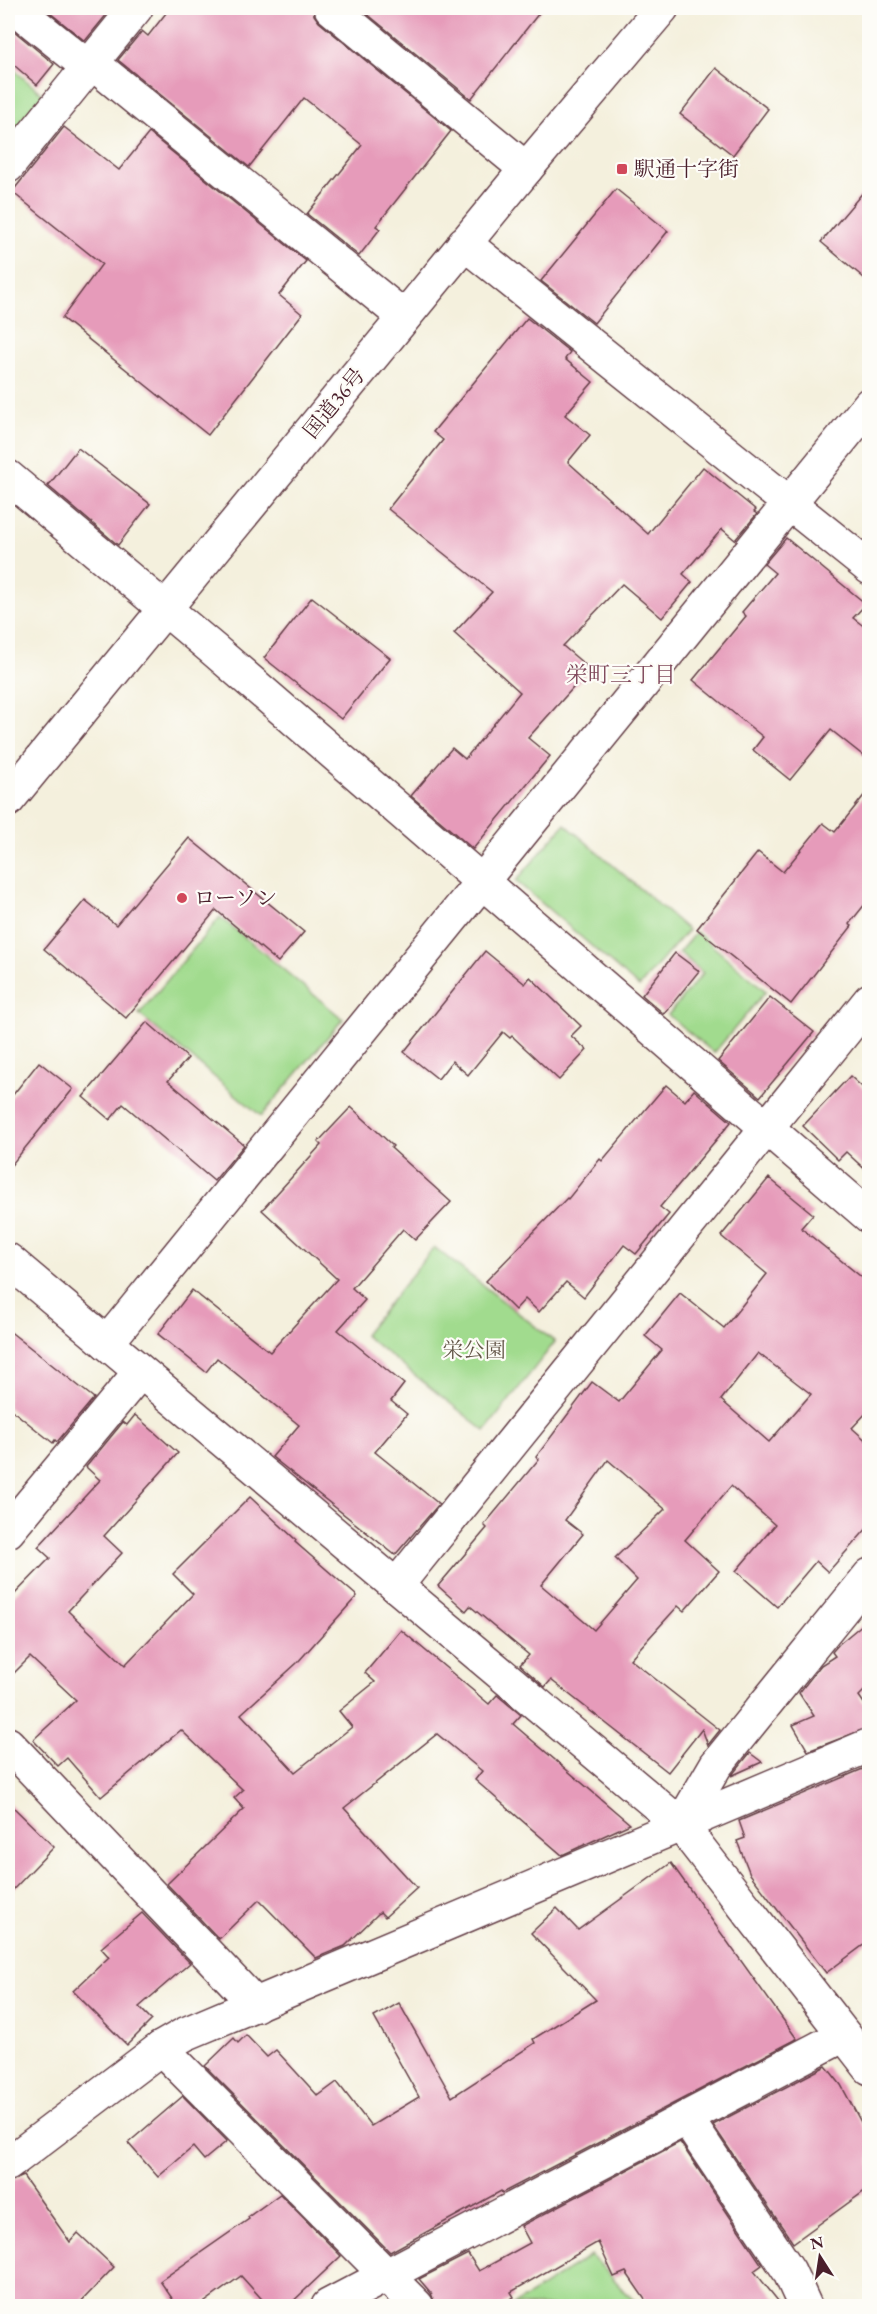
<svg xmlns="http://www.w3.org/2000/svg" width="877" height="2314" viewBox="0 0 877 2314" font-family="'EB Garamond','Noto Serif JP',serif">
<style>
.green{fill:#a1db8e;stroke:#767d5c;stroke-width:1.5}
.building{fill:#e69bba;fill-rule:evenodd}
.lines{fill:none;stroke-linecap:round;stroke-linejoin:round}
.minor-casing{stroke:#643e46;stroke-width:36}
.highway-casing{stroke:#643e46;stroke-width:36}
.minor{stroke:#fff;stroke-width:33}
.highway{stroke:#fff;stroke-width:33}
.poi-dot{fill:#d1495b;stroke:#fdfcf7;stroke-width:2}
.labels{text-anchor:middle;stroke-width:4.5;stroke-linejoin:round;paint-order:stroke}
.poi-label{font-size:21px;fill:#4a1f2b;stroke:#fdfcf7;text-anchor:start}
.street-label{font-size:21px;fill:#4a1f2b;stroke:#fdfcf7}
.park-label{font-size:21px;fill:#645749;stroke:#fdfcf7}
.neighbourhood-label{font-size:22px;fill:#814a5d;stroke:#fdfcf7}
</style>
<rect width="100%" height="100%" fill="#fdfcf7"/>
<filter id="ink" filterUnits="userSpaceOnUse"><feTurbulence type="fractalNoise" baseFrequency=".0167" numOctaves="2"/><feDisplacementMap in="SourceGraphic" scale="12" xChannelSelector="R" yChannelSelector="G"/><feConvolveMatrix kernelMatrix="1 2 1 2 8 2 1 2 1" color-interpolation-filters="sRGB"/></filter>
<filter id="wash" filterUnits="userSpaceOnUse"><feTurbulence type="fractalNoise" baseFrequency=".008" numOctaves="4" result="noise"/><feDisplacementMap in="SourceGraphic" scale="24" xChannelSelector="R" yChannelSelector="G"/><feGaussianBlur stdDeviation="1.35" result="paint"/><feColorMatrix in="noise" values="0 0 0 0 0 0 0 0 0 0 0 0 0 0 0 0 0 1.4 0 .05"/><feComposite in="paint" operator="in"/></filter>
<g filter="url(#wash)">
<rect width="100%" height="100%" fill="#f4f0dd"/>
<g class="green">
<path d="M 8,65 L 47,98 L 8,145 Z"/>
<path d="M 565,824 L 688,930 L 639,987 L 516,881 Z"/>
<path d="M 220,917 L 343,1019 L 261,1116 L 139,1014 Z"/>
<path d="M 696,932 L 766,991 L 714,1053 L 668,1015 L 703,973 L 679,952 Z"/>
<path d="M 434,1247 L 555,1342 L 485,1431 L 364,1335 Z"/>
<path d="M 591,2255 L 639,2306 L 512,2306 Z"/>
</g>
<g id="blocks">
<g class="building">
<path d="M 44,8 L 112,8 L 85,41 Z"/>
<path d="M 170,8 L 313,8 L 314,15 L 319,22 L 451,131 L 376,226 L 380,229 L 359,256 L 307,214 L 362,145 L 304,98 L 249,167 L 118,60 L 142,31 L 148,36 Z"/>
<path d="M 360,8 L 543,8 L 471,99 Z"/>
<path d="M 8,26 L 54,64 L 37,85 L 8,60 Z"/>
<path d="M 716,68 L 768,109 L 733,155 L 680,114 Z"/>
<path d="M 64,127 L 119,170 L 149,133 L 306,261 L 279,295 L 302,314 L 208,435 L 62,318 L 102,264 L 12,192 Z"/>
<path d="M 870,184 L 870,283 L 821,242 Z"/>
<path d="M 616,189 L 668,231 L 594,323 L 541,281 Z"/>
<path d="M 527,318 L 570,352 L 565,359 L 593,382 L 565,415 L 590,435 L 568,462 L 648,534 L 703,467 L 756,510 L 754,512 L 757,514 L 735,540 L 722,529 L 683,574 L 692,582 L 662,618 L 622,584 L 563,646 L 590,669 L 528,738 L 550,756 L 473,849 L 411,796 L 452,748 L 465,759 L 520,692 L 454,633 L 492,592 L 388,509 L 443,440 L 433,432 Z"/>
<path d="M 78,448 L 150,504 L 118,545 L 48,486 Z"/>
<path d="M 786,538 L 866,604 L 853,618 L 870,631 L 870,761 L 831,730 L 790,780 L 753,750 L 763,737 L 693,680 L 746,616 L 742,612 L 775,573 L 764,564 Z"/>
<path d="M 312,597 L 390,658 L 341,719 L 264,658 Z"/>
<path d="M 870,788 L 870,898 L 849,924 L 852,926 L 791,1004 L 697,929 L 758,852 L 783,872 L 823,823 L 835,832 Z"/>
<path d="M 189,838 L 304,932 L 278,962 L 216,910 L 126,1018 L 44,949 L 85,900 L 116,925 Z"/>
<path d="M 485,951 L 525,984 L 530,977 L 581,1026 L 571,1036 L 587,1050 L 559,1080 L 512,1036 L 510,1038 L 503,1032 L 468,1075 L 452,1061 L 438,1079 L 404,1052 Z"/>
<path d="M 675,953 L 699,971 L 664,1014 L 642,995 Z"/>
<path d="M 770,997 L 814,1032 L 760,1097 L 718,1061 Z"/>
<path d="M 147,1022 L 188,1058 L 168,1081 L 244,1145 L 214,1181 L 123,1104 L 110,1120 L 83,1097 Z"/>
<path d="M 39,1062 L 73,1089 L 8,1169 L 8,1101 Z"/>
<path d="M 850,1076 L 870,1094 L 870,1174 L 846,1152 L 838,1160 L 803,1126 Z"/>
<path d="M 666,1085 L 685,1101 L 694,1090 L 731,1122 L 660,1207 L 669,1214 L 636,1254 L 624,1245 L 584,1297 L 566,1282 L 539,1312 L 525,1299 L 515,1310 L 486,1281 L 567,1198 L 568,1199 L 600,1159 L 602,1161 Z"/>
<path d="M 351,1107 L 393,1146 L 391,1148 L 451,1202 L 415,1240 L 403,1229 L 352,1288 L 365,1300 L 338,1330 L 404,1384 L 391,1401 L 407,1414 L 375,1452 L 439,1504 L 395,1555 L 272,1457 L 299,1425 L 217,1358 L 206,1372 L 158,1334 L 192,1290 L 270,1352 L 337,1279 L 262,1210 L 321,1145 L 318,1142 Z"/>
<path d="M 769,1178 L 813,1214 L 801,1228 L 870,1284 L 870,1409 L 852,1428 L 870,1444 L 870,1525 L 828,1572 L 816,1561 L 777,1607 L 736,1571 L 775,1525 L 731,1486 L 685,1540 L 719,1571 L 684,1611 L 678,1606 L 630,1659 L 720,1730 L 708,1745 L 702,1729 L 668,1772 L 551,1680 L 545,1687 L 520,1665 L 529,1655 L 470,1606 L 466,1611 L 438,1586 L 487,1528 L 484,1525 L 539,1459 L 536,1457 L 592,1382 L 619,1402 L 662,1350 L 645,1336 L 680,1293 L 724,1328 L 767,1274 L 721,1236 ZM 758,1353 L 811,1394 L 769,1442 L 721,1400 ZM 608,1460 L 665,1509 L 615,1558 L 637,1580 L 594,1630 L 541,1585 L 583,1534 L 565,1520 Z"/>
<path d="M 8,1330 L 94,1398 L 57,1442 L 55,1440 L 53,1443 L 8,1407 Z"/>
<path d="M 135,1415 L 178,1453 L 104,1536 L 122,1553 L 68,1611 L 125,1665 L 193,1594 L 173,1574 L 250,1497 L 296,1540 L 295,1542 L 357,1596 L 297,1663 L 241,1714 L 295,1772 L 352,1727 L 339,1711 L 375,1682 L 365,1673 L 401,1630 L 489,1704 L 497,1695 L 521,1715 L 513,1724 L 630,1824 L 562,1855 L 475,1780 L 482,1771 L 437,1734 L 344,1808 L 417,1888 L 385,1917 L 380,1912 L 345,1946 L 316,1958 L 259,1900 L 219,1939 L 167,1884 L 244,1809 L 234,1798 L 243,1790 L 181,1730 L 101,1797 L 67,1758 L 58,1766 L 33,1740 L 76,1700 L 30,1657 L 8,1679 L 8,1601 L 50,1558 L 38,1547 L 100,1480 L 86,1467 L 123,1422 L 127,1425 Z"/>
<path d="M 870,1618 L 870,1697 L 864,1691 L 859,1696 L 870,1712 L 870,1727 L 808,1751 L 793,1725 L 814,1716 L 799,1693 L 821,1665 L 835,1656 L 832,1652 L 839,1644 Z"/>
<path d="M 750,1753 L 762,1762 L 731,1776 Z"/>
<path d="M 870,1766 L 870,1940 L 826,1973 L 750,1874 L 737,1841 L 745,1838 L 739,1821 Z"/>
<path d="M 8,1802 L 54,1847 L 8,1895 Z"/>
<path d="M 671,1863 L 797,2039 L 502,2193 L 501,2191 L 390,2252 L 205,2066 L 234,2038 L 238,2043 L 246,2035 L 267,2057 L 276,2050 L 318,2096 L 337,2082 L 371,2126 L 419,2097 L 374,2017 L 399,2003 L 452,2097 L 535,2043 L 533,2039 L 596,2000 L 531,1933 L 557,1908 L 578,1930 Z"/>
<path d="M 142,1913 L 190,1963 L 139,2007 L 152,2020 L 127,2045 L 73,1991 L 109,1957 L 101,1948 Z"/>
<path d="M 826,2066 L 841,2085 L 870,2139 L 870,2187 L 793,2243 L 713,2125 Z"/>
<path d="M 183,2096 L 227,2141 L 204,2160 L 193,2147 L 158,2177 L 128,2143 Z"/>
<path d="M 680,2142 L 762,2265 L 754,2271 L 783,2307 L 650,2307 L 626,2272 L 614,2277 L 598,2242 L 511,2292 L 514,2297 L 498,2307 L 436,2307 L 431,2293 L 419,2279 L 468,2254 L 479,2271 L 530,2243 L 521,2226 Z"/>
<path d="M 23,2176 L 70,2242 L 78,2233 L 114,2267 L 76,2307 L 8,2307 L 8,2182 Z"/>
<path d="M 280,2194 L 341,2256 L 287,2307 L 269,2307 L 241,2276 L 198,2307 L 178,2307 L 160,2281 L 249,2219 L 248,2217 Z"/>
</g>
</g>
</g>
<g filter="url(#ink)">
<use href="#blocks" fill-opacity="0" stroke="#643e46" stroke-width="1.5"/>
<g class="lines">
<defs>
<g id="minor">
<path d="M 15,8 L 88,67"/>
<path d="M 331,8 L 526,169"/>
<path d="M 91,62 L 404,317"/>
<path d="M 8,166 L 136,8"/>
<path d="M 464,243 L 870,568"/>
<path d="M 8,477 L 214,650 L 870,1217"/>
<path d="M 8,1260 L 681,1825 L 870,2068"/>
<path d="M 107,1343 L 870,404"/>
<path d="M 8,1531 L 140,1372"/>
<path d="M 396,1586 L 870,1000"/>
<path d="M 8,1744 L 256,2005"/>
<path d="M 681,1825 L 716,1765 L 870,1575"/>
<path d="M 161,2048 L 417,2306"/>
<path d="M 686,2118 L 789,2271 L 805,2306"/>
<path d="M 8,2164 L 161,2048 L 185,2034 L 870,1745"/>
<path d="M 328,2306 L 844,2035"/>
</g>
<path id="highway" d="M 8,800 L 526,169 L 662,8"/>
</defs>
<use href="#minor" class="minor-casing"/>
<use href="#highway" class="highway-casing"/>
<use href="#minor" class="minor"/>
<use href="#highway" class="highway"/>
</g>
</g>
<g class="poi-dot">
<rect x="616" y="163" width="12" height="12" rx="3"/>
<circle cx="182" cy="898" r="6"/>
</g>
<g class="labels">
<g class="poi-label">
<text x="634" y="176">駅通十字街</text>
<text x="194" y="905">ローソン</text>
</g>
<g class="street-label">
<text transform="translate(334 403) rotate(-51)" y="7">国道36号</text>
</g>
<g class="park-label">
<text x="474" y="1357">栄公園</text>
</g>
<g class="neighbourhood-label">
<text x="621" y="682">栄町三丁目</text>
</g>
</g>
<rect width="877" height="2314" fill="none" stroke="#fdfcf7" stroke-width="30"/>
<g transform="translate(820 2257) rotate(348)" stroke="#fdfcf7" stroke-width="4.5" paint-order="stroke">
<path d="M0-4.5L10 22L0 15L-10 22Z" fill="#4a1f2b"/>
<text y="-9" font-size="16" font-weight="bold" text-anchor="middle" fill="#4a1f2b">N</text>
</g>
</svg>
